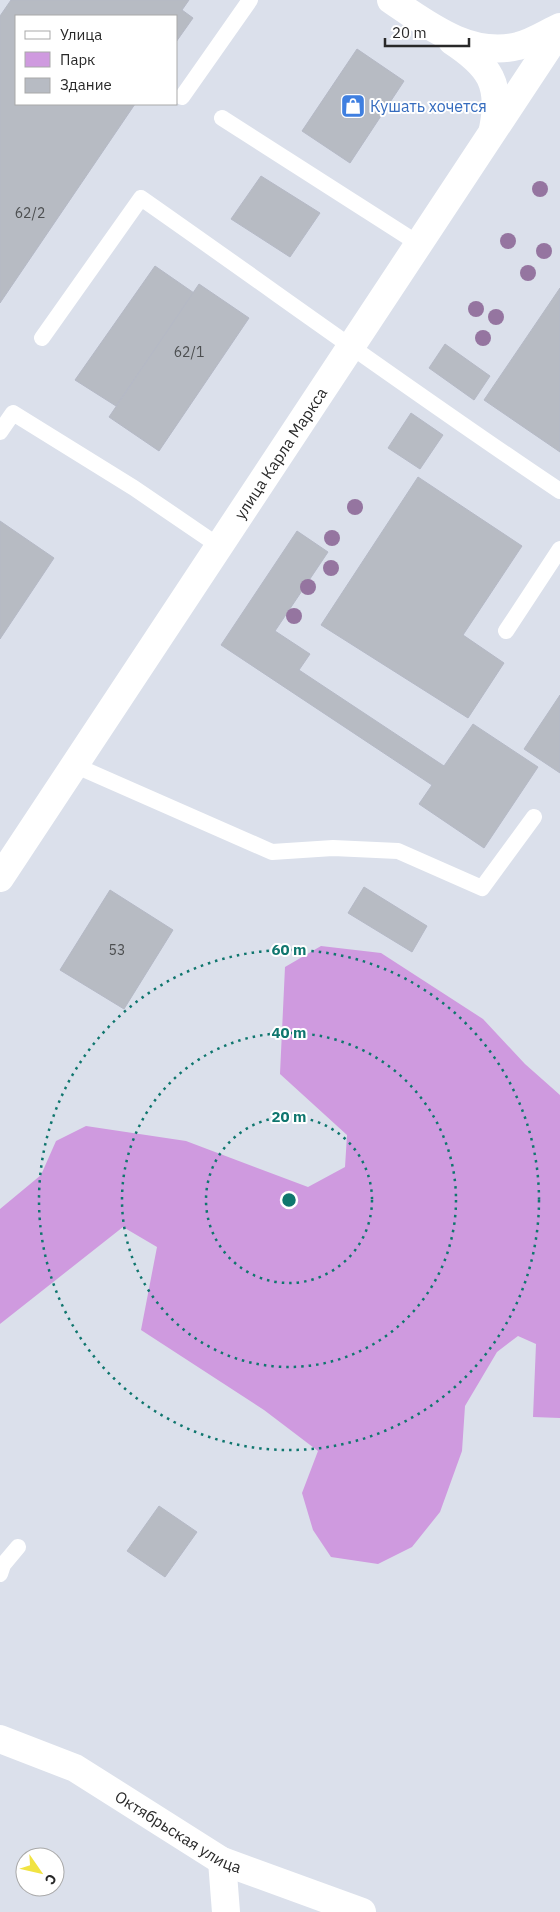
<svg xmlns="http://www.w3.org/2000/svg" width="560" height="1912" viewBox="0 0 560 1912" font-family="'IBM Plex Sans',sans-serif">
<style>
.green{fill:#cf9adf}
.building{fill:#b7bbc3;stroke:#b5b9c6}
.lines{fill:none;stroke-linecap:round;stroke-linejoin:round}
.lane{stroke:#fff;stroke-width:16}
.street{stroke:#fff;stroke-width:28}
.secondary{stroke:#fff;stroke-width:28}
.tree{fill:#9575a0}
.ring{fill:none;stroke:#0f766e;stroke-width:2.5;stroke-dasharray:2.5 5}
.labels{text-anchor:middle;stroke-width:4;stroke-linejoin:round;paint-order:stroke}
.number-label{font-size:14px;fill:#4c4e50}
.shop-label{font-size:16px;fill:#366cbe;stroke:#fff;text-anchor:start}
.street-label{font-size:16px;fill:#292929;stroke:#fff}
.centre{fill:#0f766e;stroke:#fff;stroke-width:2.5}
.ring-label{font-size:15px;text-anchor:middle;font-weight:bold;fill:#0f766e;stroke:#fff;stroke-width:4;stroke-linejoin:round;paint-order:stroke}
</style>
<rect width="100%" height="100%" fill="#dbe0eb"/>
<path class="green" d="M 321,946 L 381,953 L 483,1019 L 525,1064 L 560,1095 L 560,1418 L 533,1417 L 536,1344 L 518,1336 L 497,1352 L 465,1406 L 462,1451 L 440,1512 L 412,1547 L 378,1564 L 331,1557 L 313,1530 L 302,1493 L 318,1451 L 264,1410 L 141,1330 L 157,1247 L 123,1227 L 0,1324 L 0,1209 L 41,1175 L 56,1141 L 86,1126 L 186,1141 L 308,1187 L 345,1167 L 347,1135 L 280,1074 L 285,967 Z"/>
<g class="building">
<path d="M 11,0 L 189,0 L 182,10 L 193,18 L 176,42 L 176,16 L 16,16 L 16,104 L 135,104 L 0,303 L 0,16 Z"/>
<path d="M 357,49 L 404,81 L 350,163 L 302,131 Z"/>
<path d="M 261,176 L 320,213 L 290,257 L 231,219 Z"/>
<path d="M 155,266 L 194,293 L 116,406 L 75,380 Z"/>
<path d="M 199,284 L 249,318 L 159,451 L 109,417 Z"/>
<path d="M 560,288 L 560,452 L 484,400 Z"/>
<path d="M 445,344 L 490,376 L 474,400 L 429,368 Z"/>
<path d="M 411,413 L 443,435 L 420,469 L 388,448 Z"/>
<path d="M 418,477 L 522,546 L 463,635 L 504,663 L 468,718 L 321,625 Z"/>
<path d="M 0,521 L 54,558 L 0,639 Z"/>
<path d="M 297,531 L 328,552 L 275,631 L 310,654 L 299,670 L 444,766 L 473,724 L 538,767 L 484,848 L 419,804 L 432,785 L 221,645 Z"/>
<path d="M 560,695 L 560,773 L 524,749 Z"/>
<path d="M 364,887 L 427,926 L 412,952 L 348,913 Z"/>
<path d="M 110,890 L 173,930 L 124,1009 L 60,970 Z"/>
<path d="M 159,1506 L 197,1532 L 165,1577 L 127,1551 Z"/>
</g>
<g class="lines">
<g class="lane">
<path d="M 182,97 L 250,0"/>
<path d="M 222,118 L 419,244"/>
<path d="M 42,338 L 141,198 C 281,296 418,396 560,491"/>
<path d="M 0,432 L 13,413 L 134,488 L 219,546"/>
<path d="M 506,631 L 560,549"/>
<path d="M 74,765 L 272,852 L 333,848 L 398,851 L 482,888 L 534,817"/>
<path d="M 0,1574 L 3,1565 L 18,1547"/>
</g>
<g class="street">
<path id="s1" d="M 0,1739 L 75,1768 L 222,1861 L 362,1912"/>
<path d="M 222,1861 L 226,1912"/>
</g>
<g class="secondary">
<path d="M 391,0 C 428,25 470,58 518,46 C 532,43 547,33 560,27"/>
<path d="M 452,41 C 490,66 502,84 493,129"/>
<path id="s2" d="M 0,878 L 560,30"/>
</g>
</g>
<g class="tree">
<circle cx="540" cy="189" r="8"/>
<circle cx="508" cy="241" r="8"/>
<circle cx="544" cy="251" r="8"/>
<circle cx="528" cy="273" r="8"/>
<circle cx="476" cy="309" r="8"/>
<circle cx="496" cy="317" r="8"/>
<circle cx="483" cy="338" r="8"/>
<circle cx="355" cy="507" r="8"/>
<circle cx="332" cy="538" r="8"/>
<circle cx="331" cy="568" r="8"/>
<circle cx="308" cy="587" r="8"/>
<circle cx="294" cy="616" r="8"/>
</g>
<g class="ring">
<circle cx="289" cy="1200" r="83"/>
<circle cx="289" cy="1200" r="167"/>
<circle cx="289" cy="1200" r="250"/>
</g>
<defs>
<symbol id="shop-square" viewBox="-11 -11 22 22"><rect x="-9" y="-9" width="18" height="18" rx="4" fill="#3f7fe0" stroke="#fff"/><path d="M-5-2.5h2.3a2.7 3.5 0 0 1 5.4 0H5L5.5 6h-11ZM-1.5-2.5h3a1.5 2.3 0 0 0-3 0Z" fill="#fff"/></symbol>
</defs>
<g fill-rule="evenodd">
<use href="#shop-square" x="339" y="92" width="28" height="28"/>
</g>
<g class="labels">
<g class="number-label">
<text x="30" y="218">62/2</text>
<text x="189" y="357">62/1</text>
<text x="117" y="955">53</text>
</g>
<g class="shop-label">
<text x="370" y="112">Кушать хочется</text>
</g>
<g class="street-label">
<text dy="6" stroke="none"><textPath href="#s2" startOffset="509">улица Карла Маркса</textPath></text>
<text dy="6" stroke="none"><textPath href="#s1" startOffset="202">Октябрьская улица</textPath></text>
</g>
</g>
<circle cx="289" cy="1200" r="8" class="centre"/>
<g class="ring-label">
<text x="289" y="955">60 m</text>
<text x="289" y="1038">40 m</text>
<text x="289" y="1122">20 m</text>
</g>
<rect x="15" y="15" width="162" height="90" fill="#ffffff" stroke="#a9a9a9"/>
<rect x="25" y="31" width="25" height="8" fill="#ffffff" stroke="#a9a9a9"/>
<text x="60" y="40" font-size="15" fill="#292929">Улица</text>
<rect x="25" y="52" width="25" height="15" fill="#cf9adf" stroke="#a9a9a9"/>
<text x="60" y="65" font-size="15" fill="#292929">Парк</text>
<rect x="25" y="78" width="25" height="15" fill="#b7bbc3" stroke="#a9a9a9"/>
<text x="60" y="90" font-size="15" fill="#292929">Здание</text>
<g transform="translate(40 1872) rotate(124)"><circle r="24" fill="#ffffff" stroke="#a9a9a9"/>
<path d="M0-4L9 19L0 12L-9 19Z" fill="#f1e342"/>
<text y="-8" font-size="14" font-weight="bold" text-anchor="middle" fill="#292929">С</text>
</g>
<path d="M385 38v8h84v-8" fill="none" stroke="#292929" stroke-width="2.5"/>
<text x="392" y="38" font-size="15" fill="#292929" stroke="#ffffff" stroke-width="4" paint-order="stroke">20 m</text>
</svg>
